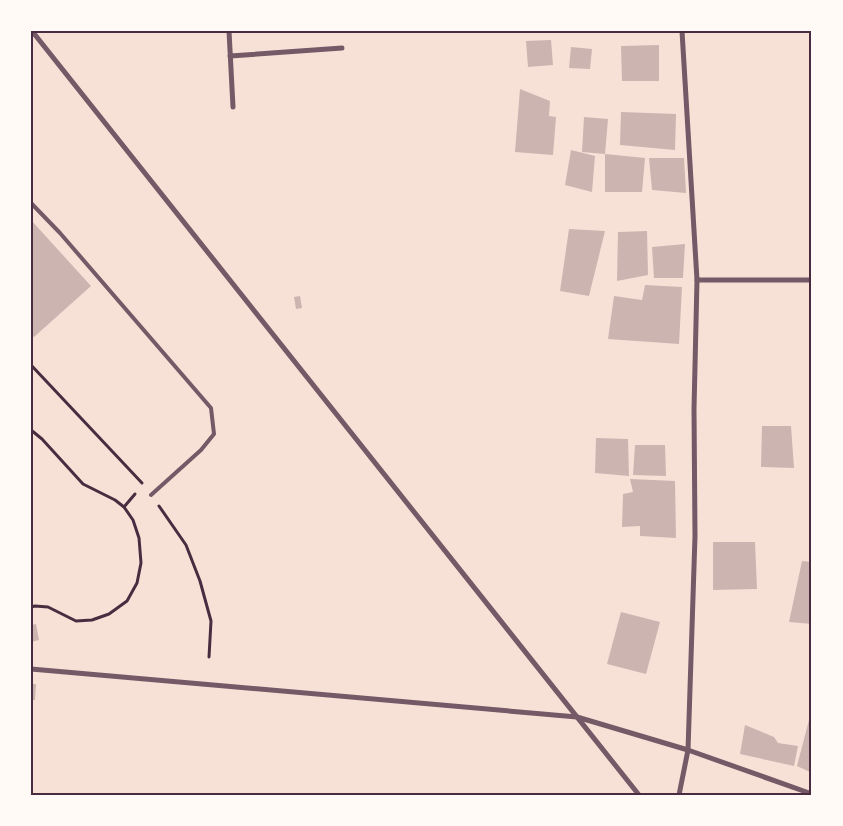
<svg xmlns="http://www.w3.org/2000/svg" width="843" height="826" viewBox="0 0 843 826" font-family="'DejaVu Sans',sans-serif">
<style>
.building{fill:#ccb4b1}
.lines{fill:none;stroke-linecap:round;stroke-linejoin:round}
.path{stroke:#4a2c40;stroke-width:3}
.service{stroke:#755966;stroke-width:4}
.minor{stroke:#755966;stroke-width:5}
.neatline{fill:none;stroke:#4a2c40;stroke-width:2}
</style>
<rect width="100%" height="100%" fill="#f7e1d7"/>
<g class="building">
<path d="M 551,40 L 553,65 L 528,67 L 526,41 Z"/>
<path d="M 659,45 L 659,81 L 622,81 L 621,46 Z"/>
<path d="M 571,47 L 592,49 L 590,69 L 569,68 Z"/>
<path d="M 520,89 L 550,101 L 549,116 L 556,117 L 553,155 L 515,152 Z"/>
<path d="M 621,112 L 676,114 L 675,150 L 620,145 Z"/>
<path d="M 584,117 L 608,119 L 605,154 L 582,152 Z"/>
<path d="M 571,150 L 595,156 L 592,192 L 565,185 Z"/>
<path d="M 605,154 L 645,158 L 642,192 L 605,192 Z"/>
<path d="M 649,158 L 684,158 L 686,193 L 652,190 Z"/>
<path d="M 31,220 L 91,286 L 34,337 L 31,334 Z"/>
<path d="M 569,229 L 605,231 L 589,296 L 560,291 Z"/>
<path d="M 647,231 L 648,275 L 617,281 L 618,232 Z"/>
<path d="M 685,244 L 683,278 L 654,278 L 652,247 Z"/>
<path d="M 645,285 L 682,287 L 679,344 L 608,339 L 614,296 L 642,300 Z"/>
<path d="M 300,296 L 302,308 L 296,309 L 294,297 Z"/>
<path d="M 762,426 L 791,426 L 794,468 L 761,467 Z"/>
<path d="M 596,438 L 628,439 L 629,476 L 595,473 Z"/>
<path d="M 635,445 L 665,445 L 666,476 L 633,475 Z"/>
<path d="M 630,479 L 675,481 L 676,538 L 640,536 L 640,526 L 622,527 L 623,494 L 633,492 Z"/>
<path d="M 713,542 L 755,542 L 757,589 L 713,590 Z"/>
<path d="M 802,561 L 812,562 L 812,624 L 789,622 Z"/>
<path d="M 621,612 L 660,622 L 646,674 L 607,664 Z"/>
<path d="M 36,624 L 39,640 L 31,642 L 31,625 Z"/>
<path d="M 31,684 L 36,684 L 35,700 L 31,700 Z"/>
<path d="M 809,720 L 812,721 L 812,773 L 797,766 Z"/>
<path d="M 745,725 L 774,737 L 778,743 L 798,746 L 794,766 L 740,754 Z"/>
</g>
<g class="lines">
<g class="path">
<path d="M 31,365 L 142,483"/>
<path d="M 31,430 L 42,439 L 83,484 L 115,500 L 124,507 L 133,520 L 139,538 L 141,563 L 137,583 L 127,601 L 109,614 L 92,620 L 76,621 L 48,607 L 35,606 L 31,607"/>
<path d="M 159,506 L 186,545 L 200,581 L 211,621 L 209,657"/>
<path d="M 124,507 L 135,494"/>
</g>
<path class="service" d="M 31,203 L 60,233 L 211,408 L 214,434 L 201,450 L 151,495"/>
<g class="minor">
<path d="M 32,31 L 639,795"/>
<path d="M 229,31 L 233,107"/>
<path d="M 682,31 L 697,280"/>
<path d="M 230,56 L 342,48"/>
<path d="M 31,669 L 577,717 L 688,750 L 812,794"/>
<path d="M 679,795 L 688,750 L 695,536 L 694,409 L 697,280 L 812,280"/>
</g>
</g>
<rect width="843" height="826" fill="none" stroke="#fffaf5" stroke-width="65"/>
<rect x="32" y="32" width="778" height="762" class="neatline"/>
</svg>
